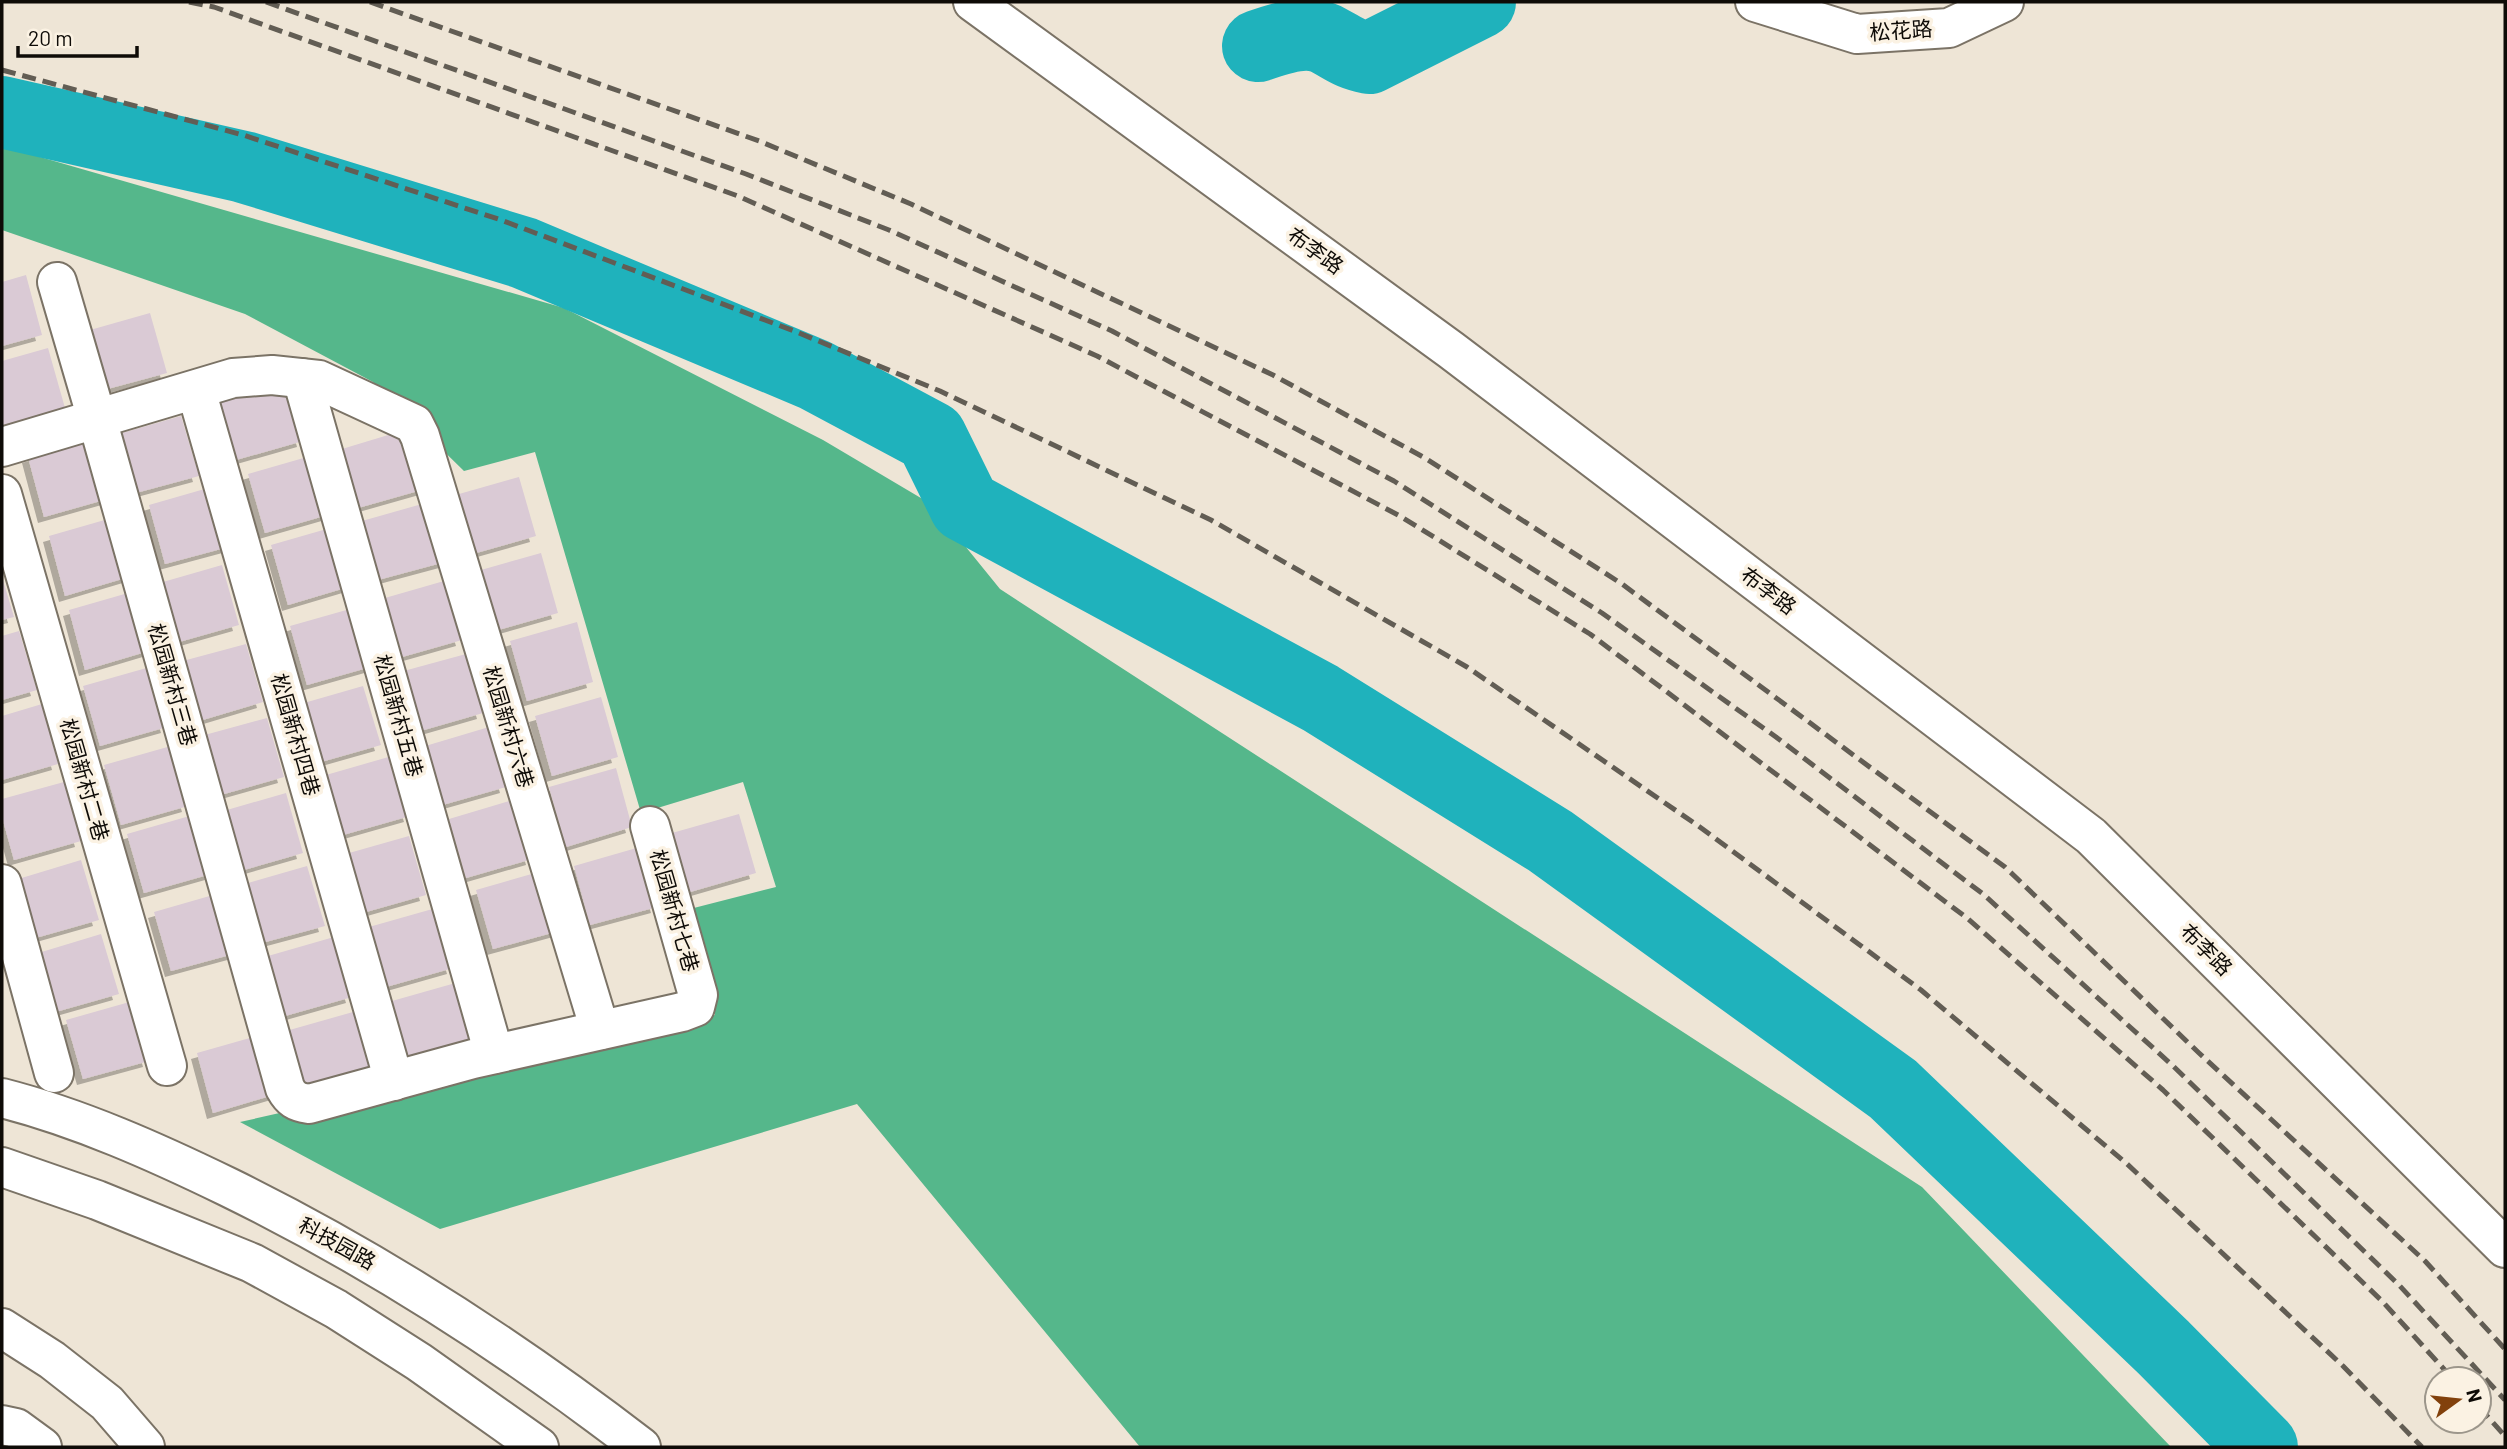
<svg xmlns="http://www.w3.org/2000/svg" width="2507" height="1449" viewBox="0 0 2507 1449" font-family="Barlow,'Noto Sans SC',sans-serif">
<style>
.forest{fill:#55b78b}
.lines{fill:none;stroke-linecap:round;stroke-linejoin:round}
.river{stroke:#1fb2bc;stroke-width:72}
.building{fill:#dacad5;filter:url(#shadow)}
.minor-casing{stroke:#7b7366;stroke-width:42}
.major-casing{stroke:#7b7366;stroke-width:42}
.minor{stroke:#fff;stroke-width:38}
.major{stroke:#fff;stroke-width:38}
.rail{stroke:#625d54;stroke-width:5;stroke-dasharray:14 7;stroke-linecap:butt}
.labels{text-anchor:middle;stroke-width:7;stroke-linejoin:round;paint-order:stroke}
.street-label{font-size:21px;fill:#0e0b07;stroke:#fbf2e3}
</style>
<defs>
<filter id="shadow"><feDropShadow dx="-6" dy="6" stdDeviation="0" flood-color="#0004"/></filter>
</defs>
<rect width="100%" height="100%" fill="#eee5d6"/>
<path class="forest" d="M 2,146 L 564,308 L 823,440 L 931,504 L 1000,589 L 1922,1187 L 2171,1447 L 1140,1447 L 857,1104 L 440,1229 L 240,1122 L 715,1015 L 686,910 L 776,887 L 743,782 L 641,813 L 535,452 L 464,471 L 373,382 L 245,314 L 2,230 Z"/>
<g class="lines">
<g class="river">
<path d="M 1258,46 C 1279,39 1306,28 1328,40 C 1345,49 1349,54 1369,58 L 1480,2"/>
<path d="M 2,112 L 244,167 L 524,253 L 815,375 L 931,437 L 965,506 L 1320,698 L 1550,841 L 1893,1089 L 2163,1347 L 2262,1447"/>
</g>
</g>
<g class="building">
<path d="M 26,275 L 42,335 L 2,346 L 2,282 Z"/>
<path d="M 150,313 L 167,373 L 100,391 L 83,332 Z"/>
<path d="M 48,348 L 65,408 L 2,425 L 2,361 Z"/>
<path d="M 287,382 L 303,441 L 236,460 L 220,401 Z"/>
<path d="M 181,416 L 199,476 L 132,494 L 115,435 Z"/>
<path d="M 408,429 L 425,489 L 358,508 L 342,449 Z"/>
<path d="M 94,438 L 111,498 L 44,517 L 28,457 Z"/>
<path d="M 314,455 L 331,514 L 265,533 L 248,474 Z"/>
<path d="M 519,477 L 536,536 L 469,555 L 452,496 Z"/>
<path d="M 215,486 L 232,546 L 165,564 L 149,505 Z"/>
<path d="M 429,502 L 445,562 L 378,580 L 362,521 Z"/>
<path d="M 115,517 L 132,576 L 65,596 L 49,536 Z"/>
<path d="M 337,526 L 355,585 L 288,605 L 271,545 Z"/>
<path d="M 541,553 L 558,613 L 491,632 L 474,572 Z"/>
<path d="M 222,565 L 239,625 L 172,644 L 156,584 Z"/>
<path d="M 2,577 L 14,617 L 2,620 Z"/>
<path d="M 444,581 L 462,640 L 395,659 L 378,600 Z"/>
<path d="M 135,591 L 152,650 L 85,670 L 69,610 Z"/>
<path d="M 357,607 L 374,666 L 307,685 L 290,626 Z"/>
<path d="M 577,622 L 593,682 L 527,701 L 510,641 Z"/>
<path d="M 19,631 L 37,690 L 2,700 L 2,636 Z"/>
<path d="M 246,644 L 263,702 L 196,722 L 179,662 Z"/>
<path d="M 466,654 L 483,713 L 417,732 L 400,672 Z"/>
<path d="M 150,667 L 167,727 L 100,746 L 83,686 Z"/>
<path d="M 363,686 L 381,745 L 314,764 L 297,705 Z"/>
<path d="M 601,697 L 618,757 L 552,776 L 535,716 Z"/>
<path d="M 42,704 L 58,764 L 2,780 L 2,716 Z"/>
<path d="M 267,718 L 284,777 L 217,796 L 201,736 Z"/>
<path d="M 489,727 L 506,787 L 439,806 L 422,747 Z"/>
<path d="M 171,746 L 188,806 L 121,825 L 104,765 Z"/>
<path d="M 392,756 L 410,816 L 343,835 L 326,775 Z"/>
<path d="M 616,768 L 632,827 L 566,847 L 549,787 Z"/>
<path d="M 64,782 L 81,841 L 14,860 L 2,817 L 2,799 Z"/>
<path d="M 286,793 L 303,853 L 237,872 L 220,812 Z"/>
<path d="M 516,799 L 532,859 L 466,878 L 449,819 Z"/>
<path d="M 739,814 L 756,873 L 690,892 L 672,833 Z"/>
<path d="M 193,815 L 211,874 L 144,893 L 127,834 Z"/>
<path d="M 409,836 L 426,895 L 359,914 L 342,855 Z"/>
<path d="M 640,847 L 657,907 L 590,925 L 574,866 Z"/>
<path d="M 81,860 L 99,920 L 32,939 L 15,880 Z"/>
<path d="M 307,866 L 325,926 L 258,944 L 241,885 Z"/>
<path d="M 542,871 L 559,931 L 493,949 L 476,890 Z"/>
<path d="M 220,893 L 237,953 L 171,971 L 154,912 Z"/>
<path d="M 436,908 L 453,968 L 386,987 L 369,927 Z"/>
<path d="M 101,934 L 119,994 L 52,1013 L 35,954 Z"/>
<path d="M 334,937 L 352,997 L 285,1016 L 268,956 Z"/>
<path d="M 459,982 L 476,1042 L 410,1061 L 392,1001 Z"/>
<path d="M 133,1001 L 149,1061 L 83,1079 L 66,1020 Z"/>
<path d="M 353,1012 L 370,1071 L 303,1090 L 286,1031 Z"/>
<path d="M 264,1034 L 280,1093 L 213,1113 L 197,1053 Z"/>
</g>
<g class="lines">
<defs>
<g id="minor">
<path d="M 1755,2 L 1857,34 L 1949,28 L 2004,2"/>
<path d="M 57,282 L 97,419 L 285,1088 C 291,1099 296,1102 309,1104 L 473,1059 L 682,1012 L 695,1007 L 698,995 L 650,826"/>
<path d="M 302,378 L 494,1054"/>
<path d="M 196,390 L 394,1081"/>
<path d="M 2,447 L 233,378 L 272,375 L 319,380 L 414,424 L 420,436 L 600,1030"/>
<path d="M 2,494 L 167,1066"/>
<path d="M 2,884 L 54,1073"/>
<path d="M 2,1328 L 52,1360 L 107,1403 L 145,1447"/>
<path d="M 2,1425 L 16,1428 L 42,1447"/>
</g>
<g id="major">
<path d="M 973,2 L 1451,350 L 2091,836 L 2505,1248"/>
<path d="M 2,1098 C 80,1118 156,1152 228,1187 C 375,1259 511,1347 641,1447"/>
<path d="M 2,1167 L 97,1200 L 252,1263 L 336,1309 L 419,1362 L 539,1447"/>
</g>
</defs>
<use href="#minor" class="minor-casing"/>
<use href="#major" class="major-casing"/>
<use href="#minor" class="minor"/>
<use href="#major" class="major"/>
<g class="rail">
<path d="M 189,2 L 214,7 L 738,196 L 1097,356 L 1400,516 L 1590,634 L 1967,918 L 2163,1090 L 2382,1301 L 2453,1379"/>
<path d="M 266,2 L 746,174 L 889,230 L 1112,331 L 1394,481 L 1602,613 L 1776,737 L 1983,894 L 2172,1065 L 2399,1285 L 2505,1400"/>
<path d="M 370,2 L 759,141 L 911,204 L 1273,375 L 1425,458 L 1622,584 L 2005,867 L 2199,1053 L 2425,1261 L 2505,1349"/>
<path d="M 2,70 L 243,135 L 501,220 L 794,331 L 940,391 L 1211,520 L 1467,667 L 1697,825 L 1921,990 L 2126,1163 L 2343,1366 L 2422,1447"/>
<path d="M 2479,1407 L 2505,1436"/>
</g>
</g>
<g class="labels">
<g class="street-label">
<text transform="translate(1901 31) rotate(-4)" y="7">松花路</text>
<text transform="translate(1315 251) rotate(36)" y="7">布李路</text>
<text transform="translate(1768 591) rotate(37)" y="7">布李路</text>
<text transform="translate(172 685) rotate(74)" y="7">松园新村三巷</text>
<text transform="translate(398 716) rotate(74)" y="7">松园新村五巷</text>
<text transform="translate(508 727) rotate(73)" y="7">松园新村六巷</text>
<text transform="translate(295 735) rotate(74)" y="7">松园新村四巷</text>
<text transform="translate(84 780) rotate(74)" y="7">松园新村二巷</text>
<text transform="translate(674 911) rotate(74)" y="7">松园新村七巷</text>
<text transform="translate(2206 950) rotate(45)" y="7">布李路</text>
<text transform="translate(337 1244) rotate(29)" y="7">科技园路</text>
</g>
</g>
<rect width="2507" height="1449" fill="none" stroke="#0e0b07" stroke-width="7"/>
<g transform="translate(2458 1400) rotate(75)"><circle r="33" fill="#fbf2e3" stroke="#9c968b" stroke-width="2"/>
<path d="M0-5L12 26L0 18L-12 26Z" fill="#82410c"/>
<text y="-10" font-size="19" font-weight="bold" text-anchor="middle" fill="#0e0b07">N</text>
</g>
<path d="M18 46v10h119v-10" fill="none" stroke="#0e0b07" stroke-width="3.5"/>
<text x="28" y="46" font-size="21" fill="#0e0b07" stroke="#fbf2e3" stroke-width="5" paint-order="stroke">20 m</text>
</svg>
